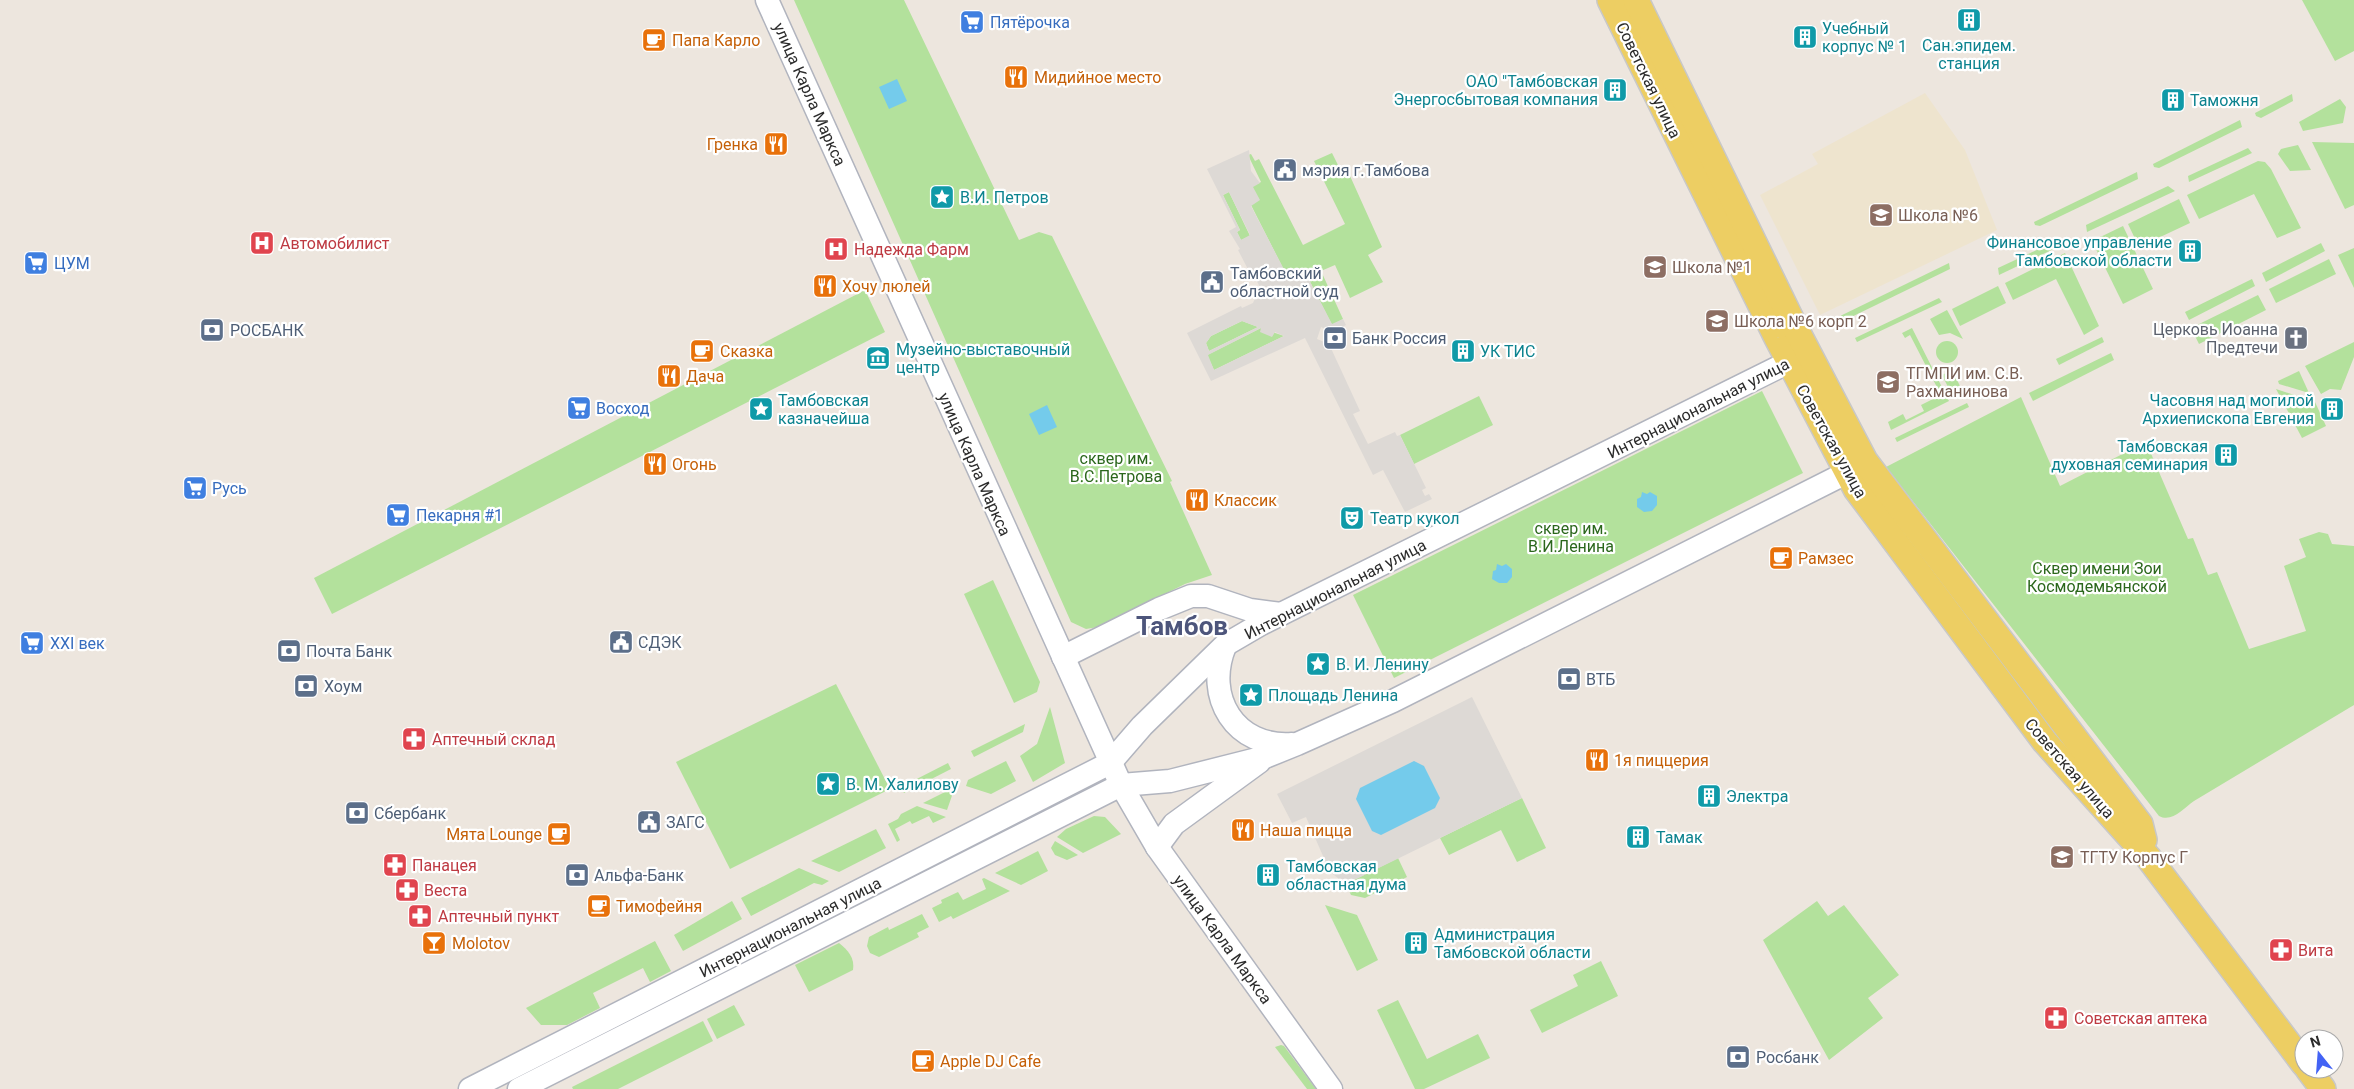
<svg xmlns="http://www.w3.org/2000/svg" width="2354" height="1089" viewBox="0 0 2354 1089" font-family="Roboto,sans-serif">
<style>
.education{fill:#eee4ce}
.green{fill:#b3e19c}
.plaza{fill:#ddd9d5;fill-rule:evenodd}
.water{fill:#74cbeb}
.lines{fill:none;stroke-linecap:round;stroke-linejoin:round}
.secondary-casing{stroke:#b1b4be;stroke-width:25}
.primary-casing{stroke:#c8c8c8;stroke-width:28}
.secondary{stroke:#fff;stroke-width:22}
.primary{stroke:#edce63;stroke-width:25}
.labels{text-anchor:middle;stroke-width:4.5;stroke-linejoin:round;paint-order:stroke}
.shop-label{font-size:16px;fill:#366cbe;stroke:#fff;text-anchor:start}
.culture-label{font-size:16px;fill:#0d838f;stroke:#fff;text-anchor:start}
.food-label{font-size:16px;fill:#c56008;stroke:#fff;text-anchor:start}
.street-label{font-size:16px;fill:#2b2b2b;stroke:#fff}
.service-label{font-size:16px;fill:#4e5e75;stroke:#fff;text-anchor:start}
.education-label{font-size:16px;fill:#785e54;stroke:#fff;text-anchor:start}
.health-label{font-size:16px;fill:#be3a42;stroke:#fff;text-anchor:start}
.worship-label{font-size:16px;fill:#5b616d;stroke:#fff;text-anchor:end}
.park-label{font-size:16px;fill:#2b671c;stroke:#fff}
.town-label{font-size:26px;font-weight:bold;fill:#4d557b;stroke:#fff}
</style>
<rect width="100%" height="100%" fill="#ede6de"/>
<path class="education" d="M 1925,93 L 1965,150 L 1997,230 L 1820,315 L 1760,195 L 1818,164 L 1812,154 Z"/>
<g class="green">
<path d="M 794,0 L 904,0 L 1019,240 L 1039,232 L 1052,236 L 1172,481 L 1170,482 L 1212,575 L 1185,584 L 1098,627 L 1086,629 L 1071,622 Z"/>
<path d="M 2302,0 L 2354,0 L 2354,51 L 2335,61 Z"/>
<path d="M 2292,94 L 2293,101 L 2261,118 L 2256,116 L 2255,113 Z"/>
<path d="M 2340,99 L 2346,107 L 2343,123 L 2303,131 L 2299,122 Z"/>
<path d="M 2240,120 L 2242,127 L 2159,168 L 2154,167 L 2153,164 Z"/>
<path d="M 2312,142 L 2354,143 L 2354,205 L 2345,209 Z"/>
<path d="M 2298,145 L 2311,170 L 2290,171 L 2278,154 L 2281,149 Z"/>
<path d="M 2248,148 L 2252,153 L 2189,182 L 2188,176 Z"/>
<path d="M 1332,153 L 1340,169 L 1346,167 L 1382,247 L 1368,255 L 1383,282 L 1350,298 L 1335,265 L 1321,271 L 1343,319 L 1332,325 L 1305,272 L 1289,280 L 1251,205 L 1253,186 L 1261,182 L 1248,155 L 1251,154 L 1255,161 L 1259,159 L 1303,245 L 1345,224 L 1314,161 Z"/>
<path d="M 2258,161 L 2265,162 L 2271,169 L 2301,228 L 2277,238 L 2254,194 L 2199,219 L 2187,195 Z"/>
<path d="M 2137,172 L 2138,179 L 2040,226 L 2035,225 L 2034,222 Z"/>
<path d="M 2168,186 L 2175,191 L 2087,232 L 2086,225 Z"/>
<path d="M 1229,192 L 1250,236 L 1241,240 L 1237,232 L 1240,230 L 1223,195 Z"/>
<path d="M 2179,199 L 2190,223 L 2139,247 L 2128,224 Z"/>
<path d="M 2123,226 L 2153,289 L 2123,304 L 2092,241 Z"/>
<path d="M 2056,241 L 2062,245 L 1999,275 L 1998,268 Z"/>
<path d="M 2321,243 L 2325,251 L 2266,282 L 2262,273 Z"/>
<path d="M 2354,248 L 2354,288 L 2338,255 Z"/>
<path d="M 2065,253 L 2099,326 L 2084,335 L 2056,279 L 2013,300 L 2005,283 Z"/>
<path d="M 2329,259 L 2336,274 L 2276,303 L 2269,289 Z"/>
<path d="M 1949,263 L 1950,269 L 1837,324 L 1836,318 Z"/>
<path d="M 2252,279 L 2255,286 L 2189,320 L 2185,312 Z"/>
<path d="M 1998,286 L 2006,303 L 1960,326 L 1952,309 Z"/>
<path d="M 865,290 L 885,332 L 332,614 L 314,578 Z"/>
<path d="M 2258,295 L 2266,310 L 2199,344 L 2191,328 Z"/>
<path d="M 1939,298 L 1942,302 L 1857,342 L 1855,338 Z"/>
<path d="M 1947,310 L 1963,339 L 1950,333 L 1939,335 L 1930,319 Z"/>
<path d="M 1242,321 L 1258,327 L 1209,351 L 1206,343 L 1211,336 Z"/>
<path d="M 1261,328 L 1284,336 L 1214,370 L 1207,355 Z"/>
<path d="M 1912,328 L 1949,401 L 1891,430 L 1888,422 L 1903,414 L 1906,420 L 1924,411 L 1921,405 L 1941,395 L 1910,335 L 1905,338 L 1902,333 Z"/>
<path d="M 2102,337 L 2104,342 L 2059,365 L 2056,359 Z"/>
<circle cx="1947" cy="352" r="11"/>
<path d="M 2354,342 L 2354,357 L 2341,390 L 2330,389 L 2321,394 L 2305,366 Z"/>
<path d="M 2111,353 L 2114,360 L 2033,401 L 2029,393 Z"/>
<path d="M 1952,370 L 1964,394 L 1954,399 L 1942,375 Z"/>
<path d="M 2299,371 L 2309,393 L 2279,384 L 2278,381 Z"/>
<path d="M 2276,389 L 2315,402 L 2326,426 L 2302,438 Z"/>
<path d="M 1762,391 L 1803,473 L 1394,678 L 1353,595 Z"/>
<path d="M 1479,396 L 1493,425 L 1414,464 L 1400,435 Z"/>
<path d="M 2021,397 L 2060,486 L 2146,442 L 2188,539 L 2193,538 L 2208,575 L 2217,572 L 2249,649 L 2306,631 L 2284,566 L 2306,557 L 2299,539 L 2319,532 L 2328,534 L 2332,544 L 2354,546 L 2354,705 L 2194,801 C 2184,808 2172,823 2159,816 L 1886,467 Z"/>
<path d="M 1967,403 L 1969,407 L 1897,442 L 1895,438 Z"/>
<path d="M 993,580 L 1040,682 L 1037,692 L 1014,703 L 964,594 Z"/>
<path d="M 836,684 L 890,789 L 730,869 L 676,762 Z"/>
<path d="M 1050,707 L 1065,763 L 1033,782 L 1020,756 L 1037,744 Z"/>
<path d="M 1025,724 L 1023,732 L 974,757 L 971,751 Z"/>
<path d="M 1006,761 L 1016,781 L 991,794 L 966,786 L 968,780 Z"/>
<path d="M 948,763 L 951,769 L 904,793 L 901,787 Z"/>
<path d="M 955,787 L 947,810 L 923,803 Z"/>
<path d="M 1522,798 L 1546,848 L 1517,862 L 1501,830 L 1449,855 L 1440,838 Z"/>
<path d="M 917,806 L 946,817 L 933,823 L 929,816 L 912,824 L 910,821 L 895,829 L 900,840 L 897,842 L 888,824 L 898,819 L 901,814 Z"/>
<path d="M 1094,816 L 1105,817 L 1121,834 L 1083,853 L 1057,837 L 1066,829 Z"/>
<path d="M 876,829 L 886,848 L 839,872 L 811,861 Z"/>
<path d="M 1055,841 L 1078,855 L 1067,860 L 1055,855 L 1051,848 Z"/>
<path d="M 1038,851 L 1048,871 L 1021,885 L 995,873 Z"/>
<path d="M 1398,858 L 1407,877 L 1365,898 L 1351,895 L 1346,884 Z"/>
<path d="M 799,868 L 829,881 L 822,885 L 814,883 L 751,916 L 741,898 Z"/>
<path d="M 984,878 L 1010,891 L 953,919 L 951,916 L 939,922 L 932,908 L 942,903 L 941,900 L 958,892 L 963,900 L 986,889 L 982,879 Z"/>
<path d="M 732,901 L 742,919 L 683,951 L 674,935 Z"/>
<path d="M 1817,901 L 1828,916 L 1844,905 L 1899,975 L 1868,998 L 1883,1018 L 1829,1060 L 1763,940 Z"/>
<path d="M 1325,905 L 1357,915 L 1378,960 L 1357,971 Z"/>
<path d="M 922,914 L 929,927 L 917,933 L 919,937 L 879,957 L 870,953 L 867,946 L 869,937 L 888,927 L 889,930 Z"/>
<path d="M 655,941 L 671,971 L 650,982 L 643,968 L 593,993 L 600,1008 L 567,1025 L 541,1025 L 526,1008 Z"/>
<path d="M 839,943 C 848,950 855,958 853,970 L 809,992 L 795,965 Z"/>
<path d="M 1601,961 L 1618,996 L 1542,1033 L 1530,1010 L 1578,986 L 1573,975 Z"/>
<path d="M 1398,1000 L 1427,1059 L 1478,1034 L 1490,1058 L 1424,1089 L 1415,1089 L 1377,1010 Z"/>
<path d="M 734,1005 L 745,1025 L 717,1039 L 707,1019 Z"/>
<path d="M 703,1021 L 713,1041 L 618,1089 L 573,1089 L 572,1087 Z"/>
<path d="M 1281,1045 L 1284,1046 L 1316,1089 L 1307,1089 L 1275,1047 Z"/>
</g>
<g class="plaza">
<path d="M 1249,150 L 1251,171 L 1260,183 L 1253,187 L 1260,200 L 1251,206 L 1289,279 L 1305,272 L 1332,324 L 1343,319 L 1346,325 L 1333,332 L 1321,327 L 1317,339 L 1329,344 L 1360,411 L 1353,414 L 1368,444 L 1395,432 L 1397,436 L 1400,435 L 1426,488 L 1422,490 L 1425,496 L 1429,494 L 1432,499 L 1405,512 L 1383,470 L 1373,475 L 1305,338 L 1211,381 L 1187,333 L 1241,306 L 1242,308 L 1253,303 L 1260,287 L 1254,276 L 1252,277 L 1238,250 L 1240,249 L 1229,231 L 1236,227 L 1207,169 ZM 1229,192 L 1250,235 L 1241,240 L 1237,232 L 1240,230 L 1223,195 ZM 1242,321 L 1258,327 L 1209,351 L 1206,343 L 1211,336 ZM 1261,328 L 1260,332 L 1272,337 L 1275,332 L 1284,336 L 1214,370 L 1208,355 Z"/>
<path d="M 1472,697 L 1522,798 L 1346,884 L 1330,872 L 1306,817 L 1292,823 L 1277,794 Z"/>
</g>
<g class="water">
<path d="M 897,79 L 907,101 L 889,109 L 879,87 Z"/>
<path d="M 1047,405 L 1057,427 L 1039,435 L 1029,414 Z"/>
<path d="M 1642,492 L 1647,494 L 1650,492 L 1657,496 L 1657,505 L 1652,511 L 1644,512 L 1637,507 L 1637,499 L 1641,497 Z"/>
<path d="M 1497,564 L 1502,566 L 1506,564 L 1512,569 L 1512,577 L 1507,583 L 1499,583 L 1492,579 L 1493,571 L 1496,570 Z"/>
<path d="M 1414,761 L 1424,766 L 1440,798 L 1435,808 L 1381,835 L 1372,831 L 1356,799 L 1360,788 Z"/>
</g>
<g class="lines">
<defs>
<g id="secondary">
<path d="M 767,0 L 1121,785 L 1157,847 L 1331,1089"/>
<path d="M 1225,646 C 1204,697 1235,748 1292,744"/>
<path d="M 1063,657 L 1159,609 L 1191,596 L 1208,596 L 1250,610 L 1281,614"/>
<path d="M 1157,847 L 1174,824 L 1259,762"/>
<path d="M 470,1089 L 1110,763 L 1142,726 L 1225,645 L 1261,624 L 1805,354"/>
<path d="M 519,1089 L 1121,785 L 1170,781 L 1265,757 L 1297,744 L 1393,701 L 1846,473 L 1862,463"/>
</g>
<g id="primary">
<path d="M 1610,0 L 1777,338 L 1856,489 L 2045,742 L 2148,857 L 2304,1064"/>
<path d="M 1636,0 L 1796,329 L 1865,461 L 2140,824 L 2144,840"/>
<path d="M 2308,1069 L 2323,1089"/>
</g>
</defs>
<use href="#secondary" class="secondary-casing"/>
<use href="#primary" class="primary-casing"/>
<use href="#secondary" class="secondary"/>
<use href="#primary" class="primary"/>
</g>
<defs>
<symbol id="building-square" viewBox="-11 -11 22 22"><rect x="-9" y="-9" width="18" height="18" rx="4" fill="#0f9aa8" stroke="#fff"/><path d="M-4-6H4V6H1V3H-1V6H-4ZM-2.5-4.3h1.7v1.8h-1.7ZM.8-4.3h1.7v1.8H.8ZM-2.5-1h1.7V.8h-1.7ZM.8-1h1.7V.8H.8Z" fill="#fff"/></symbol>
<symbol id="supermarket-square" viewBox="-11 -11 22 22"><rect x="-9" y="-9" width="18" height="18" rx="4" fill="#3f7fe0" stroke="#fff"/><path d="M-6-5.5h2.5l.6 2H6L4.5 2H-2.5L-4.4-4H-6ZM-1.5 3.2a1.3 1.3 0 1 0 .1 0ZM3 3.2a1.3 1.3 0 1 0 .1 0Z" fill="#fff"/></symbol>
<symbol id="cafe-square" viewBox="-11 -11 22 22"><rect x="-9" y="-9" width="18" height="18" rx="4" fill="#e8710a" stroke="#fff"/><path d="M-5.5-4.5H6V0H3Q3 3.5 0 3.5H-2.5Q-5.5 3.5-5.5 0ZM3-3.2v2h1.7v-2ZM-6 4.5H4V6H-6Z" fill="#fff"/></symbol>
<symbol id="restaurant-square" viewBox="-11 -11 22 22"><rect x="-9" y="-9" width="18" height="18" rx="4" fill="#e8710a" stroke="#fff"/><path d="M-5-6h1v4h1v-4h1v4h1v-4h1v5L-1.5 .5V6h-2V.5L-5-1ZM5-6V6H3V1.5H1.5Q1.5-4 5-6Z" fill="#fff"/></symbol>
<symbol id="civic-square" viewBox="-11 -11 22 22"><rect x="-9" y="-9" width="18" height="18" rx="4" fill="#5c6f8a" stroke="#fff"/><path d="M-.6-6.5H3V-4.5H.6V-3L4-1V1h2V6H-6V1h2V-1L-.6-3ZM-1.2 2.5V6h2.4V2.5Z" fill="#fff"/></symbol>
<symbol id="sight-square" viewBox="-11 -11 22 22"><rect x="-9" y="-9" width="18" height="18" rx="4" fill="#0f9aa8" stroke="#fff"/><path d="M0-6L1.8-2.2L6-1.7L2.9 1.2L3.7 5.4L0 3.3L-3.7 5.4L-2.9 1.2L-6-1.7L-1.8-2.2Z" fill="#fff"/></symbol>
<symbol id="school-square" viewBox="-11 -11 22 22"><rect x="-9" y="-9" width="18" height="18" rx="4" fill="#8d6e63" stroke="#fff"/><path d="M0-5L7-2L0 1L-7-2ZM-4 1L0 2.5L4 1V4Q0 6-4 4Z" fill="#fff"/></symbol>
<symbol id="hospital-square" viewBox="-11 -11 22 22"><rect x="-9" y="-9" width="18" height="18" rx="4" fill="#e0444e" stroke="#fff"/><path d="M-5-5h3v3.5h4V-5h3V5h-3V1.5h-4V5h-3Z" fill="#fff"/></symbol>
<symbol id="bank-square" viewBox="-11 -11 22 22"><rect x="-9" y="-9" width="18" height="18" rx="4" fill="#5c6f8a" stroke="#fff"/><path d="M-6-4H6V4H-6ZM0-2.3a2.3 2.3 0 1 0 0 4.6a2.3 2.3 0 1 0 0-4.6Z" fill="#fff"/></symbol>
<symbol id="church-square" viewBox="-11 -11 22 22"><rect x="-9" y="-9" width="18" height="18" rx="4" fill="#6b7280" stroke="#fff"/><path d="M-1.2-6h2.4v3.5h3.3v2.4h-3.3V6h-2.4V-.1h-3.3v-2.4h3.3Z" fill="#fff"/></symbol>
<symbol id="museum-square" viewBox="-11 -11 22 22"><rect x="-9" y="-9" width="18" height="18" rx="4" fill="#0f9aa8" stroke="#fff"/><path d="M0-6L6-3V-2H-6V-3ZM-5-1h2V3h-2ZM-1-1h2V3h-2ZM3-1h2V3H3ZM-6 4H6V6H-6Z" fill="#fff"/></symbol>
<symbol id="university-square" viewBox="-11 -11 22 22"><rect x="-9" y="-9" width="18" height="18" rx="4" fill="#8d6e63" stroke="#fff"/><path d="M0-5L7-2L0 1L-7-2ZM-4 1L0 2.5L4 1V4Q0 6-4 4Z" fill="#fff"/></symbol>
<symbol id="theatre-square" viewBox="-11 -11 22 22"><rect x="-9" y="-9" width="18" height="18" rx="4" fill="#0f9aa8" stroke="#fff"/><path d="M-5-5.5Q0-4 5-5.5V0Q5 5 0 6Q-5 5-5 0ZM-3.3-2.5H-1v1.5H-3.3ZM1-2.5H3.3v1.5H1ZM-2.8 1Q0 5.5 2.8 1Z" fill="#fff"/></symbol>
<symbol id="pharmacy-square" viewBox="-11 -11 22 22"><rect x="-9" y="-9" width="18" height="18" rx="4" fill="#e0444e" stroke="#fff"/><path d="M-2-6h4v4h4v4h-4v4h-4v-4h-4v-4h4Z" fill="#fff"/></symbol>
<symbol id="bar-square" viewBox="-11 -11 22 22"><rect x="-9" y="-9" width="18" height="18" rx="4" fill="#e8710a" stroke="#fff"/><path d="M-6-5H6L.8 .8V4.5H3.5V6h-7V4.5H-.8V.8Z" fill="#fff"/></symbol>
</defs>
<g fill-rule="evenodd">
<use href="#building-square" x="1955" y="6" width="28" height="28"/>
<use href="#supermarket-square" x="958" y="8" width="28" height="28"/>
<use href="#building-square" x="1791" y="23" width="28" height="28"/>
<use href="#cafe-square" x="640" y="26" width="28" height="28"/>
<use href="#restaurant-square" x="1002" y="63" width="28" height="28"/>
<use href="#building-square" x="1601" y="76" width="28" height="28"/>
<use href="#building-square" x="2159" y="86" width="28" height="28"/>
<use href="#restaurant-square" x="762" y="130" width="28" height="28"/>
<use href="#civic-square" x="1271" y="156" width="28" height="28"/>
<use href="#sight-square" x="928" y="183" width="28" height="28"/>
<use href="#school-square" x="1867" y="201" width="28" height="28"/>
<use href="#hospital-square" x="248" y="229" width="28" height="28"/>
<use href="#hospital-square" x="822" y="235" width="28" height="28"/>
<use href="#building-square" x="2176" y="237" width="28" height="28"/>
<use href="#supermarket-square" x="22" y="249" width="28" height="28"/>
<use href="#school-square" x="1641" y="253" width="28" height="28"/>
<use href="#civic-square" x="1198" y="268" width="28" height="28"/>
<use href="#restaurant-square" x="811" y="272" width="28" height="28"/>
<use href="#school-square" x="1703" y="307" width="28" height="28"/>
<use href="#bank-square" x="198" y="316" width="28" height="28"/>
<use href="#bank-square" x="1321" y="324" width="28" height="28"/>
<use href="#church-square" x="2282" y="324" width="28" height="28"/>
<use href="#cafe-square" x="688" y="337" width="28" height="28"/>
<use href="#building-square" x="1449" y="337" width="28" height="28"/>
<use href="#museum-square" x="864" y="344" width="28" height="28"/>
<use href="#restaurant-square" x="655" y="362" width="28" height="28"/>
<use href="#university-square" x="1874" y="368" width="28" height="28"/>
<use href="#supermarket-square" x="565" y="394" width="28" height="28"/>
<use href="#sight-square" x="747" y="395" width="28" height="28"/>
<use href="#building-square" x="2318" y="395" width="28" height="28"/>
<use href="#building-square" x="2212" y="441" width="28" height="28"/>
<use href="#restaurant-square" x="641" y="450" width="28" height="28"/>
<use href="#supermarket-square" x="181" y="474" width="28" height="28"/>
<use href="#restaurant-square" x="1183" y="486" width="28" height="28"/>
<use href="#supermarket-square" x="384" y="501" width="28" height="28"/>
<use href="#theatre-square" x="1338" y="504" width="28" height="28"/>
<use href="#cafe-square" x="1767" y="544" width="28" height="28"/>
<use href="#civic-square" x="607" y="628" width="28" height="28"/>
<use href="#supermarket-square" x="18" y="629" width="28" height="28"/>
<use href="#bank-square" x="275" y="637" width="28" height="28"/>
<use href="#sight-square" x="1304" y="650" width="28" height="28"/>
<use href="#bank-square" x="1555" y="665" width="28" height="28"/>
<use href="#bank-square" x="292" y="672" width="28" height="28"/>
<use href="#sight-square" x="1237" y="681" width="28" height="28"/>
<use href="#pharmacy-square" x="400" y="725" width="28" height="28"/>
<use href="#restaurant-square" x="1583" y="746" width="28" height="28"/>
<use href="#sight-square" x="814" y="770" width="28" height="28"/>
<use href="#building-square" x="1695" y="782" width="28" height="28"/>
<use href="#bank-square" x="343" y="799" width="28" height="28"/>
<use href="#civic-square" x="635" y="808" width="28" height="28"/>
<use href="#restaurant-square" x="1229" y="816" width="28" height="28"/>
<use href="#cafe-square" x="545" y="820" width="28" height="28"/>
<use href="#building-square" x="1624" y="823" width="28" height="28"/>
<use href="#university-square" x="2048" y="843" width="28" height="28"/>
<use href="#pharmacy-square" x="381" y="851" width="28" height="28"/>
<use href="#bank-square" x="563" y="861" width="28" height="28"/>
<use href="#building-square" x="1254" y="861" width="28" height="28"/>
<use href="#pharmacy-square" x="393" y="876" width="28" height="28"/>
<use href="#cafe-square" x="585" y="892" width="28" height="28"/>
<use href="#pharmacy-square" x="406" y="902" width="28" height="28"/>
<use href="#bar-square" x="420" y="929" width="28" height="28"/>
<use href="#building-square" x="1402" y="929" width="28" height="28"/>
<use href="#pharmacy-square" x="2267" y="936" width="28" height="28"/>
<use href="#pharmacy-square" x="2042" y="1004" width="28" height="28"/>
<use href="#bank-square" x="1724" y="1043" width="28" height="28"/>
<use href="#cafe-square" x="909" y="1047" width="28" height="28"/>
</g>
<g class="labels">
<g class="shop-label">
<text x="990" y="28">Пятёрочка</text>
<text x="54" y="269">ЦУМ</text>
<text x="596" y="414">Восход</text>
<text x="212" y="494">Русь</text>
<text x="416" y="521">Пекарня #1</text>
<text x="50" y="649">XXI век</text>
</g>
<g class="culture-label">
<text x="1822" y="34">Учебный<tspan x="1822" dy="18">корпус № 1</tspan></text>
<text x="1969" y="51" text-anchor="middle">Сан.эпидем.<tspan x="1969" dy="18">станция</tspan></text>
<text x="1598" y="87" text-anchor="end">ОАО "Тамбовская<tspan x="1598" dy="18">Энергосбытовая компания</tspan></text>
<text x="2190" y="106">Таможня</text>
<text x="960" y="203">В.И. Петров</text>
<text x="2172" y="248" text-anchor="end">Финансовое управление<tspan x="2172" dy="18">Тамбовской области</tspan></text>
<text x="896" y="355">Музейно-выставочный<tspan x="896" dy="18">центр</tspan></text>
<text x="1480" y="357">УК ТИС</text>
<text x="778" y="406">Тамбовская<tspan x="778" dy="18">казначейша</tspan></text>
<text x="2314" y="406" text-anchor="end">Часовня над могилой<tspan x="2314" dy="18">Архиепископа Евгения</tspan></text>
<text x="2208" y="452" text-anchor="end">Тамбовская<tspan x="2208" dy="18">духовная семинария</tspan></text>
<text x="1370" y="524">Театр кукол</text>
<text x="1336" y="670">В. И. Ленину</text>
<text x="1268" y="701">Площадь Ленина</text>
<text x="846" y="790">В. М. Халилову</text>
<text x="1726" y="802">Электра</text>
<text x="1656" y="843">Тамак</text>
<text x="1286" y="872">Тамбовская<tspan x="1286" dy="18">областная дума</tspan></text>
<text x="1434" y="940">Администрация<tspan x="1434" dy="18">Тамбовской области</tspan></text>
</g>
<g class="food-label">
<text x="672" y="46">Папа Карло</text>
<text x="1034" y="83">Мидийное место</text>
<text x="758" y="150" text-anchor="end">Гренка</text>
<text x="842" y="292">Хочу люлей</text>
<text x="720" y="357">Сказка</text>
<text x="686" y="382">Дача</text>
<text x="672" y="470">Огонь</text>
<text x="1214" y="506">Классик</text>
<text x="1798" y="564">Рамзес</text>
<text x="1614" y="766">1я пиццерия</text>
<text x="1260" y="836">Наша пицца</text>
<text x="542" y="840" text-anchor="end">Мята Lounge</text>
<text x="616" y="912">Тимофейня</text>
<text x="452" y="949">Molotov</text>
<text x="940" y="1067">Apple DJ Cafe</text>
</g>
<g class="street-label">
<text transform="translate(1649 80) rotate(64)" y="6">Советская улица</text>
<text transform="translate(810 94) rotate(66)" y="6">улица Карла Маркса</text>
<text transform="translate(1698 408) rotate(-27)" y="6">Интернациональная улица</text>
<text transform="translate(1832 441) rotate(61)" y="6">Советская улица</text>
<text transform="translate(975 464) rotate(66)" y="6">улица Карла Маркса</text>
<text transform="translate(1335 589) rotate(-27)" y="6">Интернациональная улица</text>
<text transform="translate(2070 768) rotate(49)" y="6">Советская улица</text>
<text transform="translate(790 927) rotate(-27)" y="6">Интернациональная улица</text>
<text transform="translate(1223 939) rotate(54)" y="6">улица Карла Маркса</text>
</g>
<g class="service-label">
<text x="1302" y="176">мэрия г.Тамбова</text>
<text x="1230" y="279">Тамбовский<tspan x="1230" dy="18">областной суд</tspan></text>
<text x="230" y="336">РОСБАНК</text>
<text x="1352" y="344">Банк Россия</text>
<text x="638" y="648">СДЭК</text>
<text x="306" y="657">Почта Банк</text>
<text x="1586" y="685">ВТБ</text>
<text x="324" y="692">Хоум</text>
<text x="374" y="819">Сбербанк</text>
<text x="666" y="828">ЗАГС</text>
<text x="594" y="881">Альфа-Банк</text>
<text x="1756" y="1063">Росбанк</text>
</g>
<g class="education-label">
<text x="1898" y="221">Школа №6</text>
<text x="1672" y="273">Школа №1</text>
<text x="1734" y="327">Школа №6 корп 2</text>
<text x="1906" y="379">ТГМПИ им. С.В.<tspan x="1906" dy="18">Рахманинова</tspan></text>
<text x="2080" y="863">ТГТУ Корпус Г</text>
</g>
<g class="health-label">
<text x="280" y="249">Автомобилист</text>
<text x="854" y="255">Надежда Фарм</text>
<text x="432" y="745">Аптечный склад</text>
<text x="412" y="871">Панацея</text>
<text x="424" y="896">Веста</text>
<text x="438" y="922">Аптечный пункт</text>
<text x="2298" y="956">Вита</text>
<text x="2074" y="1024">Советская аптека</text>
</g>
<g class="worship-label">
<text x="2278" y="335">Церковь Иоанна<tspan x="2278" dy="18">Предтечи</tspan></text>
</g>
<g class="park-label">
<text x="1116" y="464">сквер им.<tspan x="1116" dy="18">В.С.Петрова</tspan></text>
<text x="1571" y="534">сквер им.<tspan x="1571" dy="18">В.И.Ленина</tspan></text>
<text x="2097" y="574">Cквер имени Зои<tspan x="2097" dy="18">Космодемьянской</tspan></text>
</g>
<g class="town-label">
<text x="1182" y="635">Тамбов</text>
</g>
</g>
<g transform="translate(2319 1054) rotate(343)"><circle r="24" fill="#ffffff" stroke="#aaaaaa"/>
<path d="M0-4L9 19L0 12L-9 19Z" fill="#4363f5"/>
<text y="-8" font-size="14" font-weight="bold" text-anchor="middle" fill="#2b2b2b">N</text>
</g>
</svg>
